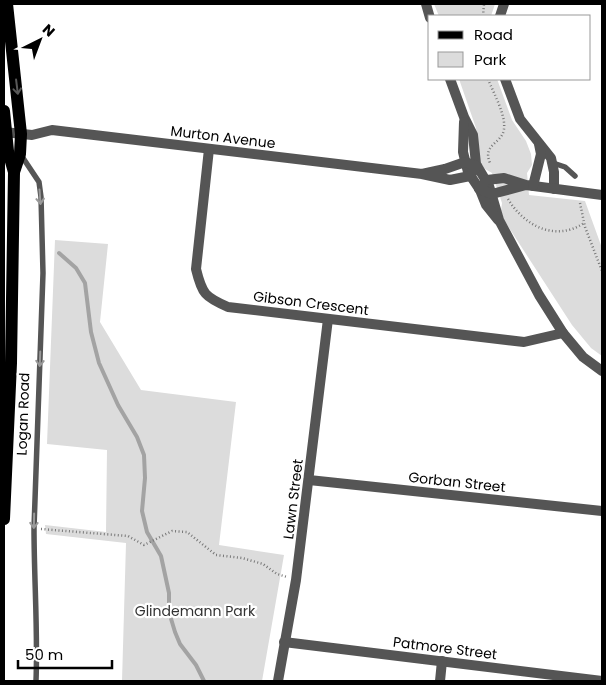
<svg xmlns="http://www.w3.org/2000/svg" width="606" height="685" viewBox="0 0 606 685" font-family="Poppins,sans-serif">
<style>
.green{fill:#dcdcdc}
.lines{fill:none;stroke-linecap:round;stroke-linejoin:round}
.stream{stroke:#a3a3a3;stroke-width:4}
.path{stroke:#777;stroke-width:2.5;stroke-dasharray:1 2.5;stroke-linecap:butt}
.lane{stroke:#555;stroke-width:5.5}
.street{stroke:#555;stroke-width:10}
.primary{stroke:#000;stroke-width:12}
.oneway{stroke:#595959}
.oneway2{stroke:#999}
.labels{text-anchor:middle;stroke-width:4.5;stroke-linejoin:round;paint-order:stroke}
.street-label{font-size:14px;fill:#000;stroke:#fff}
.park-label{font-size:14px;fill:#333;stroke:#fff}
</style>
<rect width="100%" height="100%" fill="#fff"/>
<g class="green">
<path d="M 434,4 L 495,4 L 491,16 L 439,16 Z"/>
<path d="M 459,79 L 497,79 L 512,120 L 526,141 L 531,154 L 532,165 L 527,173 L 529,195 L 585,201 L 602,248 L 602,356 L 591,348 L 572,325 L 504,220 L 501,211 L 502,203 L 492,173 L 485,169 L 480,162 L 476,128 Z"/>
<path d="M 55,240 L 108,244 L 100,322 L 141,390 L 236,402 L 219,545 L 284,555 L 262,681 L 122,681 L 126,543 L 46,534 L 45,525 L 106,532 L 107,450 L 47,444 Z"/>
</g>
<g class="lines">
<path class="stream" d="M 59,253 L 76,268 L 85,283 L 91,332 L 99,363 L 118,405 L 137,437 L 144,455 L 145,478 L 142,511 L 147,532 L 161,556 L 169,593 L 169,612 L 175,632 L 180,644 L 196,665 L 204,681"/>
<g class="path">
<path d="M 483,16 L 484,4"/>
<path d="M 488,79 C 493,92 506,115 504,129 C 502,144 482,144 490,163"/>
<path d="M 508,199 C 524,226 556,242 584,223"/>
<path d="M 580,203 L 585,227 L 602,271"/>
<path d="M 41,529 L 128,536 L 144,545 L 172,531 L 187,532 L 216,555 L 242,558 L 263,564 L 277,574 L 287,577"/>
</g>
<g class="lane">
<path d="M 21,155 L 39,182 L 41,197 L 43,273 L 34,528 C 34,580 38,630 36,681"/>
<path d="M 553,163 L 565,167 L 575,176"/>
</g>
<g class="street">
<path d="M 426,4 L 430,18"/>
<path d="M 500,16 L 504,4"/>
<path d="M 450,79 L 464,117 L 473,135 L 476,164 L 489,186 L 499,220 L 539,295 L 563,333 L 583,357 L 602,371"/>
<path d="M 505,79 L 520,119 L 551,158 L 554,172 L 554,189"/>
<path d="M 464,122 L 463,152 L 468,172 L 480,190 L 486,205 L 498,220"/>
<path d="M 4,132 L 32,135 L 52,130 L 422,174 L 450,180 L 470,176 L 477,166 L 465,162 L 445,169 L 422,174"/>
<path d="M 209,149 L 196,269 C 202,294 205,297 228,307 L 524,342 L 563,333"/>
<path d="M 526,185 L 492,194 L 479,189 L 487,180 L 504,178 L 526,185 L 602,195"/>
<path d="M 533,186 L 541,154 L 539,144"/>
<path d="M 309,480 L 602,511"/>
<path d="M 284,642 L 602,681"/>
<path d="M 278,681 L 296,580 L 328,319"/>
<path d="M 440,681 L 442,661"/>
</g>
<g class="primary">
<path d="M 4,111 L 8,151 L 14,172"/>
<path d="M 4,519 L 11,363 L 14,172 L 20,154 L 21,134 L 7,4"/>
</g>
</g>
<defs><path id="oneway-shaft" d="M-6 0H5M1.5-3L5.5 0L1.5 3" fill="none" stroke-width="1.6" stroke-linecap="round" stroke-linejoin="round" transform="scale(1.25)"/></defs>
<use class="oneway" href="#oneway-shaft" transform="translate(17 87) rotate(83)"/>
<g class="oneway2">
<use href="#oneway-shaft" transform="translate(40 197) rotate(86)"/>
<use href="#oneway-shaft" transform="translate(40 359) rotate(92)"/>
<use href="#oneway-shaft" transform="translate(34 521) rotate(91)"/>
</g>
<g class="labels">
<g class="street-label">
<text transform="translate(223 137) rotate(7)" y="5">Murton Avenue</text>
<text transform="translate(311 303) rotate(7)" y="5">Gibson Crescent</text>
<text transform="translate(23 414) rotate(-88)" y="5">Logan Road</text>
<text transform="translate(457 482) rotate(6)" y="5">Gorban Street</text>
<text transform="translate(293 499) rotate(-83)" y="5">Lawn Street</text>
<text transform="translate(445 648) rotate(7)" y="5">Patmore Street</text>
</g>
<g class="park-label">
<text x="195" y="616">Glindemann Park</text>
</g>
</g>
<rect width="606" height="685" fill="none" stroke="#000000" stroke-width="10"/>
<rect x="428" y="15" width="162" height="65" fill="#ffffff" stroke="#999999"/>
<rect x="438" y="31" width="25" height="8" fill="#000000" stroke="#999999"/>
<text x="474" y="40" font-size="15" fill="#000000">Road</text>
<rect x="438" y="52" width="25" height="15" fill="#dcdcdc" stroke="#999999"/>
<text x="474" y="65" font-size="15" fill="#000000">Park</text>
<g transform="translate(40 40) rotate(42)" stroke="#ffffff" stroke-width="4" paint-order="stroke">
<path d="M0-4L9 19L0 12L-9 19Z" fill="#000000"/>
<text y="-8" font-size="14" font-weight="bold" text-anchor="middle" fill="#000000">N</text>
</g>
<path d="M18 660v8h94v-8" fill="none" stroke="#000000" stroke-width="2.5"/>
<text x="25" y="660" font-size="15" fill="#000000" stroke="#ffffff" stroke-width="4" paint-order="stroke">50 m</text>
</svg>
